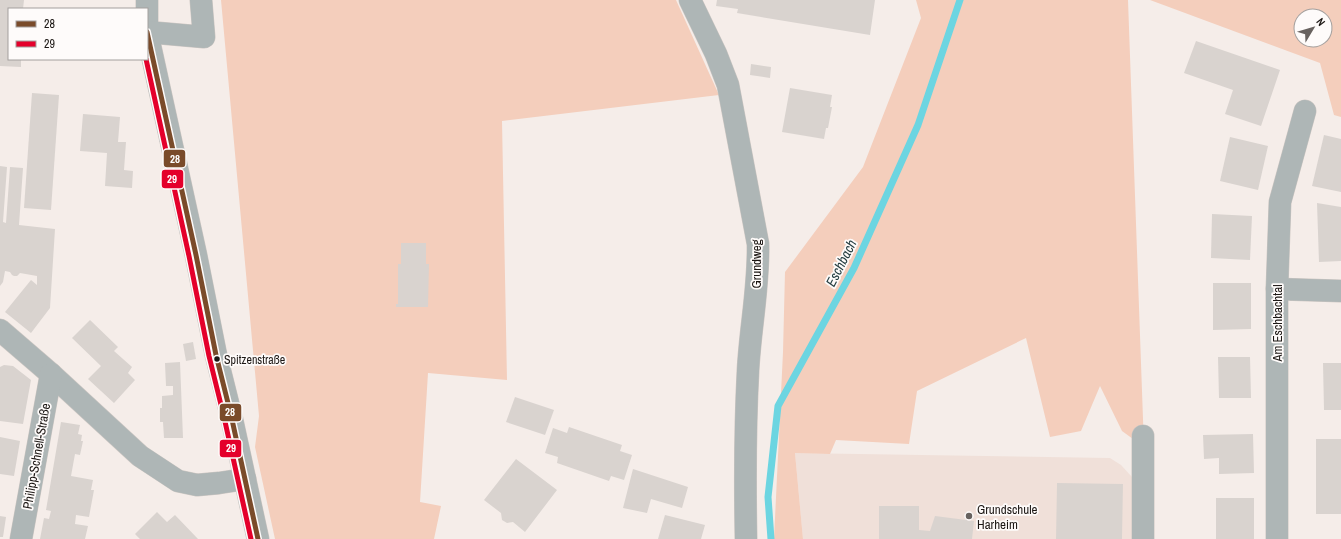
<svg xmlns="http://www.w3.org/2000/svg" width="1341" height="539" viewBox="0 0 1341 539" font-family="'Archivo Narrow',sans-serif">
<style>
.built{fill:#f0e0d9}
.green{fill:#f4cebc;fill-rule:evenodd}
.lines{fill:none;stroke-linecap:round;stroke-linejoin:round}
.stream{stroke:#6cd5e1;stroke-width:7}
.building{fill:#d9d3cf}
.minor-casing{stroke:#cdc7c3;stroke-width:23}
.minor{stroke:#aeb6b6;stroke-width:22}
.bus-1-casing{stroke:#fefbfa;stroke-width:8}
.bus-2-casing{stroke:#fefbfa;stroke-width:8}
.bus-1{stroke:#7a4b2a;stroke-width:5}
.bus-2{stroke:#e4002b;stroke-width:5}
.bus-dot{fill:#1c1714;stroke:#fefbfa;stroke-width:1.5}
.poi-dot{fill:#68625f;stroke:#fefbfa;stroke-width:1.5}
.labels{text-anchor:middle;stroke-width:3.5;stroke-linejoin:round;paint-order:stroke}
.bus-label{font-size:12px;fill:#1c1714;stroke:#fefbfa;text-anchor:start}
.street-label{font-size:13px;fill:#1c1714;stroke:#fefbfa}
.poi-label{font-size:13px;fill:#1c1714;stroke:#fefbfa;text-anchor:start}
.water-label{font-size:14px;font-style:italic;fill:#253d40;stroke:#fefbfa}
.line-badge{stroke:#fefbfa;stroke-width:1.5}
.badge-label{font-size:11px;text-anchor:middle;font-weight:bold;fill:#fff}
</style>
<rect width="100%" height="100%" fill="#f5ede9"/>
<path class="built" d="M 795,453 L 1110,458 L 1121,465 L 1132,477 L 1135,484 L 1137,539 L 803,539 Z"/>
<g class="green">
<path d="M 221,0 L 676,0 L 719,95 L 502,121 L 507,380 L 428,373 L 420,502 L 441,506 L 434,539 L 275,539 L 255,447 L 259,416 Z"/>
<path d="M 916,0 L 1128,0 L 1144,447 L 1122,431 L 1100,386 L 1081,431 L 1050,437 L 1026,338 L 917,391 L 909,444 L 836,440 L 830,454 L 795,453 L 803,539 L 774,539 L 783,352 L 785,272 L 863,167 L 921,18 Z"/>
<path d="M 1150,0 L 1341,0 L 1341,117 L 1334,115 L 1320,63 ZM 1301,16 L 1325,16 L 1325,40 L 1301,40 Z"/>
</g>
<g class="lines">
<path class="stream" d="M 771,539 L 768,497 L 778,406 L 854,268 L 918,125 L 960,0"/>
</g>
<g class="building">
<path d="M 0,0 L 24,0 L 23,9 L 9,9 L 9,59 L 21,59 L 21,67 L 0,66 Z"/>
<path d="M 717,0 L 875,0 L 870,35 L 737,13 L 738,9 L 716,6 Z"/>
<path d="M 1196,41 L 1280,70 L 1261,126 L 1225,114 L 1233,90 L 1184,73 Z"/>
<path d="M 751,64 L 771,67 L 770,78 L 750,75 Z"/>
<path d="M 790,88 L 832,95 L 830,107 L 832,107 L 828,128 L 826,128 L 824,139 L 782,132 Z"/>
<path d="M 32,93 L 59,95 L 51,210 L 24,208 Z"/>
<path d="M 83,114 L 120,117 L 118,142 L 126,142 L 124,170 L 133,171 L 132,188 L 105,186 L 107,153 L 80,151 Z"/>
<path d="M 1324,135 L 1341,139 L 1341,192 L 1312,186 Z"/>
<path d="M 1230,137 L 1268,146 L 1258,190 L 1220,181 Z"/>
<path d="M 0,166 L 7,167 L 3,222 L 6,223 L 10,167 L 23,168 L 19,225 L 55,229 L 50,308 L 31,333 L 5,312 L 31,280 L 37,285 L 37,276 L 20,273 L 17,276 L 14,276 L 12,275 L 10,272 L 5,271 L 3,282 L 0,286 Z"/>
<path d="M 1317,203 L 1341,207 L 1341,261 L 1319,262 Z"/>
<path d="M 1212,214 L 1252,216 L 1250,260 L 1211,258 Z"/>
<path d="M 401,243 L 426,243 L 426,264 L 429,264 L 428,307 L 396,307 L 396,304 L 398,304 L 398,264 L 401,264 Z"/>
<path d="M 1213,283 L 1251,283 L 1251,329 L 1213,330 Z"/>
<path d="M 90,320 L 118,347 L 114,351 L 132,367 L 128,373 L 135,380 L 114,403 L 88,379 L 101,366 L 72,338 Z"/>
<path d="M 193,342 L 196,359 L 186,361 L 183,344 Z"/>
<path d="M 1218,357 L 1250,357 L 1251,398 L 1219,398 Z"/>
<path d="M 180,362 L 183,438 L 164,438 L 163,422 L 160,422 L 160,408 L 162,408 L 162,396 L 173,395 L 173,386 L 166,386 L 165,363 Z"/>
<path d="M 1323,363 L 1341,363 L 1341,410 L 1324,410 Z"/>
<path d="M 4,365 L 13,366 L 31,380 L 23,424 L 0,421 L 0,367 Z"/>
<path d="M 515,397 L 554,410 L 545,435 L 506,422 Z"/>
<path d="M 61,422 L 80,425 L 78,434 L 82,435 L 81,441 L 83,441 L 80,455 L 75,454 L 71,476 L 93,480 L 91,490 L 94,490 L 89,517 L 76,515 L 75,524 L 88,526 L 85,539 L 40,539 L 44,518 L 49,519 L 51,511 L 46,510 Z"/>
<path d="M 569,427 L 622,445 L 620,451 L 632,455 L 624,480 L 611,476 L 609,481 L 557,463 L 558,457 L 545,453 L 553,428 L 567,433 Z"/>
<path d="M 1253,434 L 1254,473 L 1219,474 L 1219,458 L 1204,459 L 1203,435 Z"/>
<path d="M 0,437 L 20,441 L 14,476 L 0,474 Z"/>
<rect x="1316" y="439" width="25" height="75"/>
<path d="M 516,459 L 557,490 L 525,532 L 513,522 L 507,523 L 502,520 L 501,513 L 484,500 Z"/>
<path d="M 633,469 L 688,487 L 682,508 L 651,499 L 647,513 L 623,508 Z"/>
<path d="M 1057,483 L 1123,484 L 1122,539 L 1056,539 Z"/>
<rect x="1216" y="498" width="38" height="41"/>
<path d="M 879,506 L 919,506 L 919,530 L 930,531 L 935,516 L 974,521 L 972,539 L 879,539 Z"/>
<path d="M 157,512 L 167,522 L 175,515 L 198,539 L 140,539 L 135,534 Z"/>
<path d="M 665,515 L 705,525 L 701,539 L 658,539 Z"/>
<path d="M 0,516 L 6,517 L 3,537 L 0,537 Z"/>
</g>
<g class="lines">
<defs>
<g id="minor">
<path d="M 690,0 L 716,54 L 728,85 L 758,244 C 759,287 750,329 748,371 C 745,427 745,483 746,539"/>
<path d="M 147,26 L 147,0"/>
<path d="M 147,32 L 196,255 L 216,355 L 231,415 L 258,539"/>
<path d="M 147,32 L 204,37 L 201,0"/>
<path d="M 1277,289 L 1341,291"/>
<path d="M 0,330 L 51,374 L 140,456 L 178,481 L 197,485 L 219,483 L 245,479"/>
<path d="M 21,539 L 51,374"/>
<path d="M 1143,539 L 1143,436"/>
<path d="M 1277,539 L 1277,289 L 1280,202 L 1305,111"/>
</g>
</defs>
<use href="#minor" class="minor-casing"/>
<use href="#minor" class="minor"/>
<defs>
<path id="bus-1" d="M 147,32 L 196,255 L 216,355 L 231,415 L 258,539"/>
<path id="bus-2" d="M 146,59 L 189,256 L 209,356 L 224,417 L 251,539"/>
</defs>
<use href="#bus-1" class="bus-1-casing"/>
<use href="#bus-2" class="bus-2-casing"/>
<use href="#bus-1" class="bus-1"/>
<use href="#bus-2" class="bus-2"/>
</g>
<circle class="bus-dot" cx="217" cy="359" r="3.5"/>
<circle class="poi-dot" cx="969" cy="516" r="4"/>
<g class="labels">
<g class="bus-label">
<text x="224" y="364">Spitzenstraße</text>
</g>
<g class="street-label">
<text transform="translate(756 264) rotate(-90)" y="5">Grundweg</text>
<text transform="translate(1277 323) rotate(-90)" y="5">Am Eschbachtal</text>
<text transform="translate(36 456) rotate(-80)" y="5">Philipp-Schnell-Straße</text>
</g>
<g class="poi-label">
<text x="977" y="514">Grundschule<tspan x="977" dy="15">Harheim</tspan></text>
</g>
<g class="water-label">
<text transform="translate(841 263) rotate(-63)" y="5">Eschbach</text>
</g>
</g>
<g class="line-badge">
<rect x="163" y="149" width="23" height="19" rx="4" fill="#7a4b2a"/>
<rect x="161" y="169" width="23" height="20" rx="4" fill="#e4002b"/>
<rect x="219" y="403" width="23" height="19" rx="4" fill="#7a4b2a"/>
<rect x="219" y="439" width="23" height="19" rx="4" fill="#e4002b"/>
</g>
<g class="badge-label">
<text x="175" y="163">28</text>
<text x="172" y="183">29</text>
<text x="230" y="416">28</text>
<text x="231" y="452">29</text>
</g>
<rect x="8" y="8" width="140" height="52" fill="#fefbfa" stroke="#a4a09e"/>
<rect x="16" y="21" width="20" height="6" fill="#7a4b2a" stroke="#a4a09e"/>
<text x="44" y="28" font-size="12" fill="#1c1714">28</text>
<rect x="16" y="41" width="20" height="6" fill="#e4002b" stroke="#a4a09e"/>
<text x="44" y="48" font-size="12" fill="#1c1714">29</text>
<g transform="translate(1313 28) rotate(52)"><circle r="19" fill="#fefbfa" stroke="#a4a09e"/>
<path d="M0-3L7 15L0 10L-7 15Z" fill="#68625f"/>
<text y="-6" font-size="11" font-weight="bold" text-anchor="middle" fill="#1c1714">N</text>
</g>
</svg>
